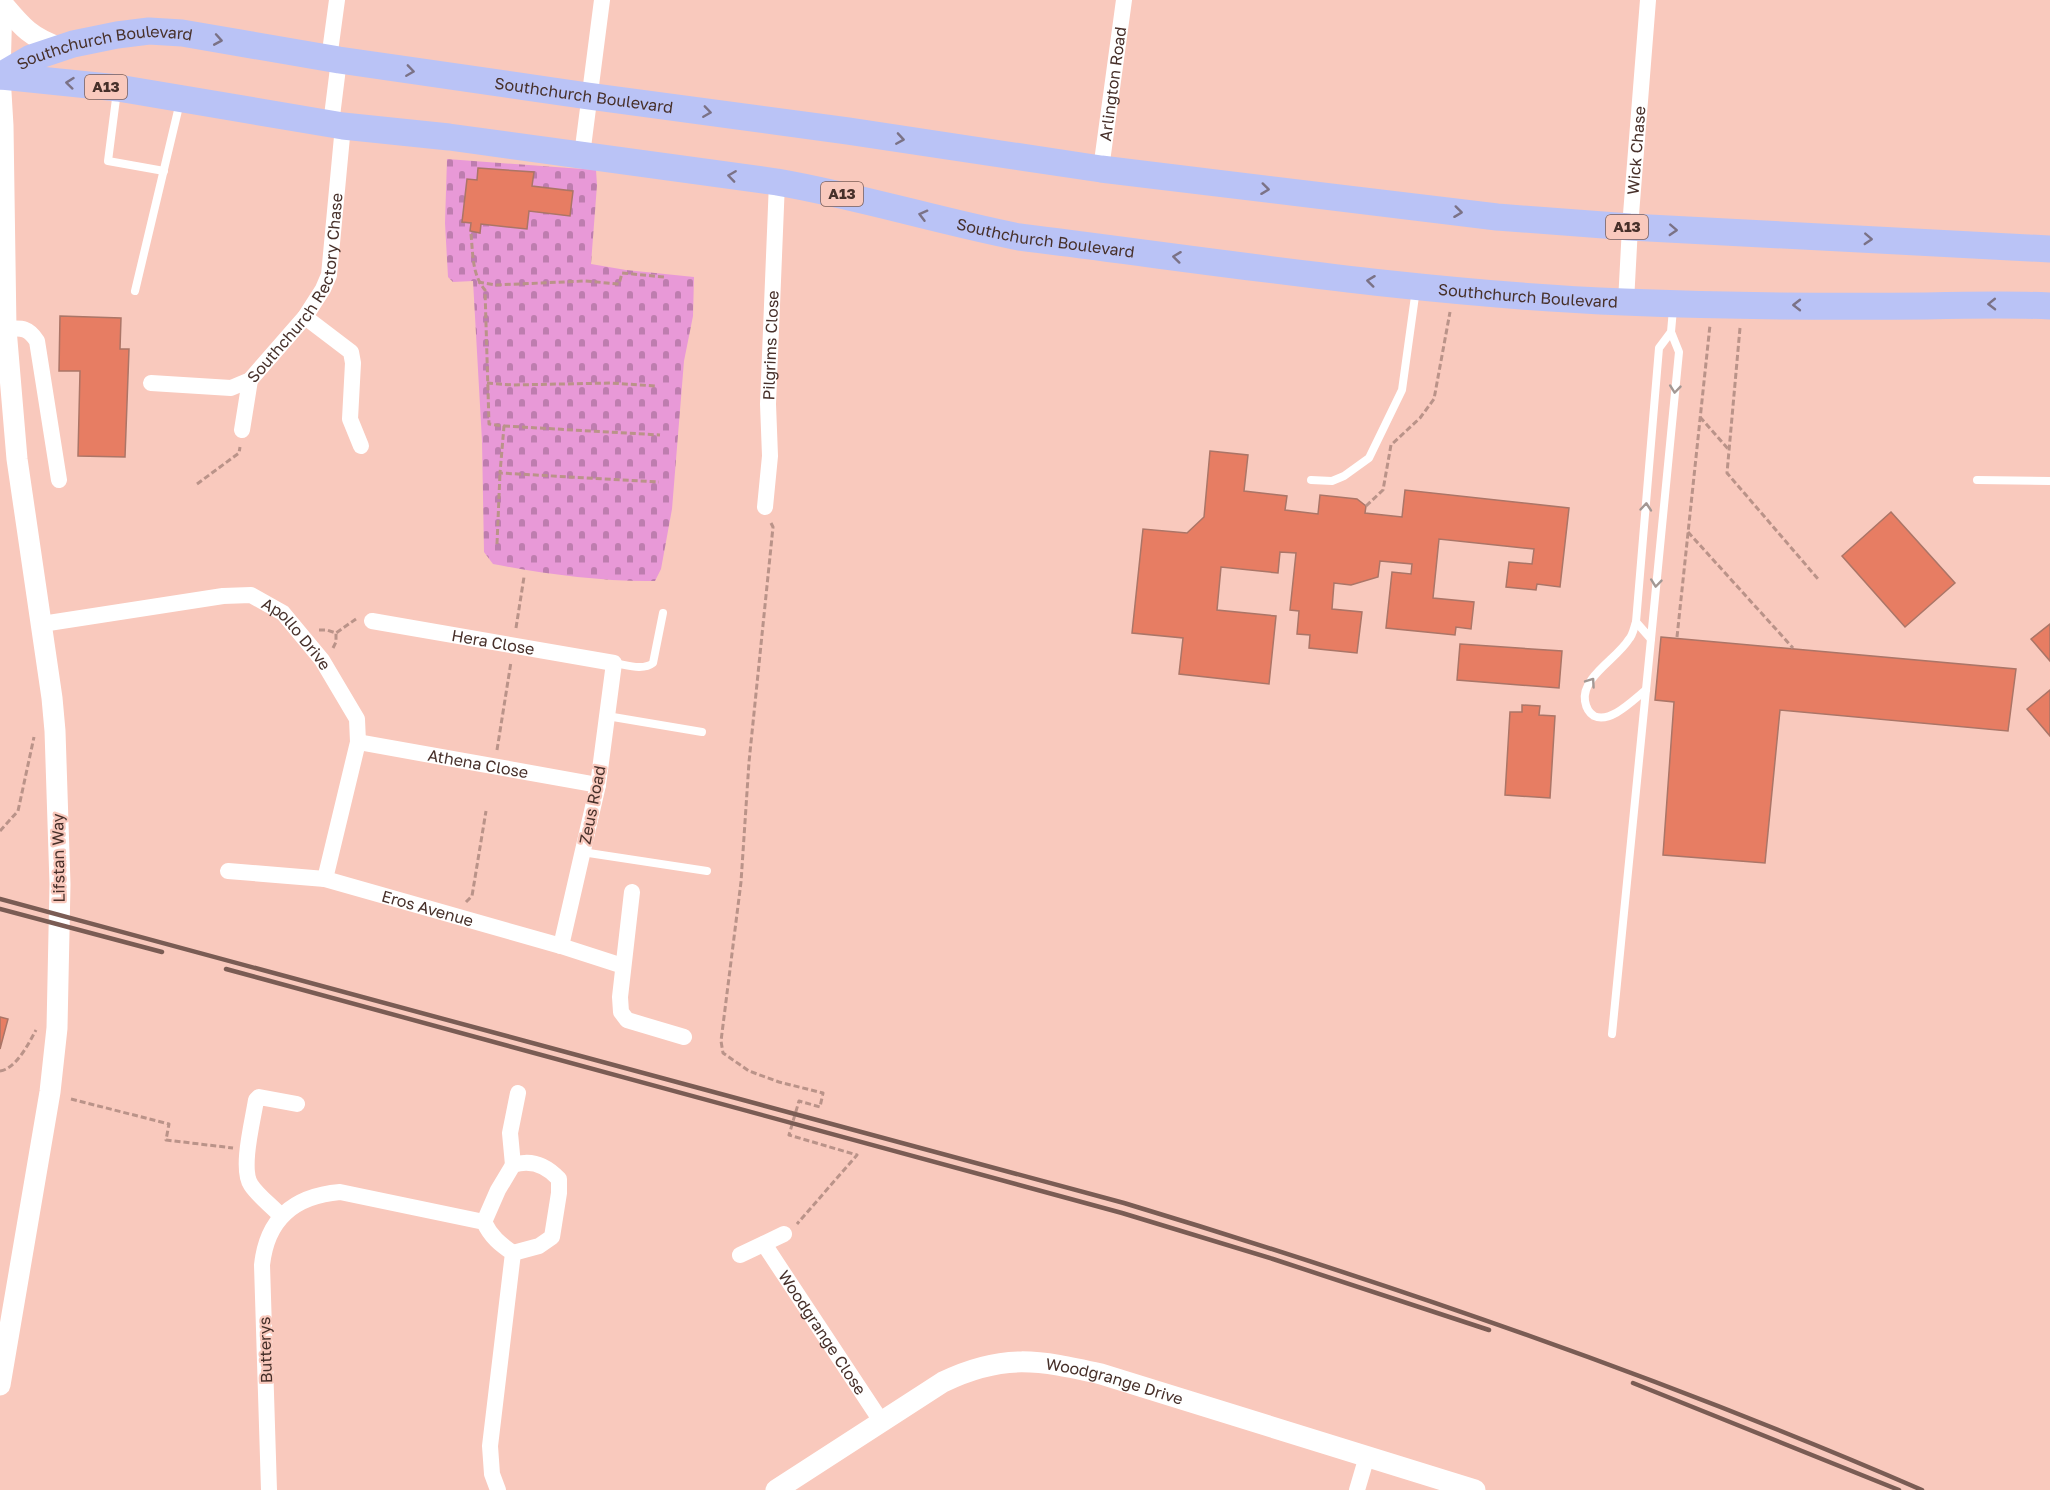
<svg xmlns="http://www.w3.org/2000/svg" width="2050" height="1490" viewBox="0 0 2050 1490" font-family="'Golos Text',sans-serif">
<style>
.cemetery{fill:url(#cemetery-stones)}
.building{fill:#e77d63;stroke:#ab7567;stroke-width:1.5}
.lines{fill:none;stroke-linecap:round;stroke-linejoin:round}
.path{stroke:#ba9389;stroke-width:3;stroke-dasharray:6 3;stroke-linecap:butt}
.service{stroke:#fff;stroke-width:8}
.minor{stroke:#fff;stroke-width:16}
.tertiary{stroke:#fff;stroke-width:21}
.primary{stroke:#bac3f6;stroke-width:27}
.rail{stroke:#7a5c54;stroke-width:4.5}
.oneway{stroke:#7b7286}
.oneway2{stroke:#a39894}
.labels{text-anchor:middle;stroke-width:4.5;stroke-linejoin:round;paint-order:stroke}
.shield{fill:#f9c9bd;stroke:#7c5e56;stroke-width:1.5}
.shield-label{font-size:15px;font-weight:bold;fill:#47302a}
.street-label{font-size:16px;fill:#47302a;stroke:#f9c9bd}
</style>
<defs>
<pattern id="cemetery-stones" width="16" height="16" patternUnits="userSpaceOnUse" patternTransform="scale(1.5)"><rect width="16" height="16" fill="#e899d7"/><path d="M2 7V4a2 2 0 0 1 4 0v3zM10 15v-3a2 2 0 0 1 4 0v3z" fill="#be7daf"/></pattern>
</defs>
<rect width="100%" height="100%" fill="#f9c9bd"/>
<path class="cemetery" d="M 447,159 L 596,170 L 597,185 L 591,264 L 626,270 L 694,277 L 693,316 L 684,361 L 672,509 L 661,569 L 655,581 C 604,582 544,574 493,564 L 484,552 L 482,441 L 473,281 L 453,282 L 448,277 L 445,223 Z"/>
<g class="building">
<path d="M 478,168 L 534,172 L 532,186 L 573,191 L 570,216 L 529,211 L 527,229 L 481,224 L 480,233 L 470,231 L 471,223 L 462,222 L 467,179 L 477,180 Z"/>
<path d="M 60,316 L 121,318 L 120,349 L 129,349 L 125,457 L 78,456 L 80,371 L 59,371 Z"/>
<path d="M 1210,451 L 1248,455 L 1244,491 L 1287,496 L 1285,510 L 1318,514 L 1320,495 L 1357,499 L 1366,506 L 1365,513 L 1402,517 L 1405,490 L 1569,508 L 1560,587 L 1537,584 L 1536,590 L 1506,587 L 1509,562 L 1532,564 L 1534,549 L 1439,539 L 1433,598 L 1474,602 L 1471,629 L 1456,627 L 1455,635 L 1386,628 L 1392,572 L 1411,574 L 1412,564 L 1380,561 L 1378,577 L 1351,585 L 1334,583 L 1332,609 L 1362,612 L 1357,653 L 1309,648 L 1310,635 L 1297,634 L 1299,611 L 1290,610 L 1296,553 L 1280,552 L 1278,573 L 1221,567 L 1217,610 L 1276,616 L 1269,684 L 1179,674 L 1183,638 L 1132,633 L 1143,529 L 1187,533 L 1204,517 Z"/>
<path d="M 1891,512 L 1955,583 L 1905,627 L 1842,556 Z"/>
<path d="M 2050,624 L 2050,661 L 2031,639 Z"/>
<path d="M 1661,637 L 2016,669 L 2008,731 L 1780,710 L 1765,863 L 1663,855 L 1674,702 L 1655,700 Z"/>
<path d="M 1460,644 L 1562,651 L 1559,688 L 1457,680 Z"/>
<path d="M 2050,690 L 2050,736 L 2027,709 Z"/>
<path d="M 1522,705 L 1540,706 L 1539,715 L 1555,716 L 1550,798 L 1505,795 L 1510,712 L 1522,712 Z"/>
<path d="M 0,1017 L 8,1019 L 0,1049 Z"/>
</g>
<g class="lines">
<g class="path">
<path d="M 471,234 C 473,254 472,275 485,290 L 489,424 L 504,426 L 500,473 L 659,482"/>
<path d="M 478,282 L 496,285 L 585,281 L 619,284 L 622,273 L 664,277"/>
<path d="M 1740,328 L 1727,473 L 1818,579"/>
<path d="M 487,383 L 513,385 L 611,383 L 655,386"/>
<path d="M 1700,417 L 1729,450"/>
<path d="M 504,426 L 660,435"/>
<path d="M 197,484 L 239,453 L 240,447"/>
<path d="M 1366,506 L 1383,490 L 1391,445 L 1420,418 L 1434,399 L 1450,312"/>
<path d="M 771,523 L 773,527 L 749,762 L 741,882 L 721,1041 L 723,1053 L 749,1071 L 779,1082 L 823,1093 L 820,1107 L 799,1101 L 789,1135 L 857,1155 L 797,1224"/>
<path d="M 1688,532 L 1793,648"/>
<path d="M 497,544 L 500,473"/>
<path d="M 516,628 L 524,577"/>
<path d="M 319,630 L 327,630 L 336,633 L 356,619"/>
<path d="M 1677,637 L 1710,325"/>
<path d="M 333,648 L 336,642 L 336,633"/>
<path d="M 497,750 L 511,662"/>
<path d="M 0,831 L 18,811 L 34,737"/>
<path d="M 466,902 L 472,896 L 486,811"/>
<path d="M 0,1071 C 16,1069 29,1043 36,1030"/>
<path d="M 71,1099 L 169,1124 L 166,1140 L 233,1148"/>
</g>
<g class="service">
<path d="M 117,91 L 108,161 L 164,171"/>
<path d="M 135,291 L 180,102"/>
<path d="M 1671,332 L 1659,348 L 1636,622 L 1651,639 L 1679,352 L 1671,332 L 1673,309"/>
<path d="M 1311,480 L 1332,481 L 1344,476 L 1369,458 L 1402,390 L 1416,289"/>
<path d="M 1977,480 L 2050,481"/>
<path d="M 1636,622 C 1634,627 1633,635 1629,639 C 1618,658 1581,677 1585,701 C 1586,707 1589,713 1594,716 C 1611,724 1634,699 1646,690"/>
<path d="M 614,663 C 627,665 643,671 653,663 L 663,613"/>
<path d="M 607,716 L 702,732"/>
<path d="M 582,852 L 707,871"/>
<path d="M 1612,1034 L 1651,639"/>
</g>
<g class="minor">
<path d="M 329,59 L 337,0"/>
<path d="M 331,124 L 339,60"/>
<path d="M 582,155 L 602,0"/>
<path id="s1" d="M 1101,169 L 1124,0"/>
<path id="s2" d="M 1626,302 L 1630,227 L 1648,0"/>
<path d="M 305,317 L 351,352 L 353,363 L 350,419 L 361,446"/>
<path d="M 6,329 C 22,328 28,327 37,341 L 59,480"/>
<path id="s3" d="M 151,383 L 231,388 L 250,380 L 305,317 L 323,289 L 329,275 L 343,126"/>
<path d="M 242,430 L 250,380"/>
<path id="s4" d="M 765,507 L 770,456 L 768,404 L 777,182"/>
<path id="s5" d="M 372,621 L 614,663 L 598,785 L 561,946"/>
<path id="s6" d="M 42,624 L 223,596 L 251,595 L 283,613 L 322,660 L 357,719 L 358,742 L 325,879"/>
<path id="s7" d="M 358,742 L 598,785"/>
<path id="s8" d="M 228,871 L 325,879 L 561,946 L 623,966"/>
<path d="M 632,892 L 620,997 L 621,1012 L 627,1020 L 684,1037"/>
<path d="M 513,1165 L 510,1133 L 518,1093"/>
<path d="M 281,1216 C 272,1206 258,1196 251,1185 C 240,1169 253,1120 256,1100 L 259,1097 L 297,1104"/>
<path d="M 484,1222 L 498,1190 L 513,1165 C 531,1159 546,1165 559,1179 L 559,1193 L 552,1237 L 539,1246 L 513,1253"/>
<path id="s9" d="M 764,1244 L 881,1421"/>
<path d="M 740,1255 L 784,1234"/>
<path d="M 269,1490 L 262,1265 C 267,1219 294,1196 340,1192 L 484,1222 C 491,1237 500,1244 513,1253 L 490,1446 L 492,1474 L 498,1490"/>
<path d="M 1357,1490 L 1367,1456"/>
</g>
<g class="tertiary">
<path d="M 2,3 C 22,27 31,38 61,48"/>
<path d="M 0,1385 L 50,1092 L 57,1028 L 60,884 L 55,731 L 52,698 L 17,459 L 6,329 L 3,126 L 0,76 L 2,0"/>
<path id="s10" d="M 776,1490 L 943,1382 C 1003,1353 1039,1360 1101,1374 L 1475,1490"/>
</g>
<g class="primary">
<path id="s11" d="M 0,76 L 31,58 L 73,44 L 117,35 L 149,31 L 182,33 L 339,60 L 588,96 L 848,131 L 1101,169 L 1497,217 L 1630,227 L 2050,249"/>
<path id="s12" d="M 0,76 L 118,88 L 343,126 L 449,137 L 777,182 C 858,196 938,221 1019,237 C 1220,262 1421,294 1624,302 C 1724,306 1825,307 1925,306 C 1967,305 2008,304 2050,306"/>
</g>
<g class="rail">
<path d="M 0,899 L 1124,1203 C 1395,1285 1662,1377 1922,1490"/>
<path d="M 0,909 L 162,952"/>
<path d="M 226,969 L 1122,1213 L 1273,1259 L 1489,1330"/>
<path d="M 1633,1383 L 1899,1490"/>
</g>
</g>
<defs><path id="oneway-chevron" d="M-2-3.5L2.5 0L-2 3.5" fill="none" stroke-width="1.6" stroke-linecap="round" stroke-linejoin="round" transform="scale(1.5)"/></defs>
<g class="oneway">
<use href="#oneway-chevron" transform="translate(218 40) rotate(10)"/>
<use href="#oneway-chevron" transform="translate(410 71) rotate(8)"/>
<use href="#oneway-chevron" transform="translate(70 83) rotate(-174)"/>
<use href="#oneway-chevron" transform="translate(707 112) rotate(8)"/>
<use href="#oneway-chevron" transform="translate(900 139) rotate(9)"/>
<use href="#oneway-chevron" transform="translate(732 176) rotate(-172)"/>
<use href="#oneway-chevron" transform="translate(1265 189) rotate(7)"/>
<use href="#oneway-chevron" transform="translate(1458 212) rotate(7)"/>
<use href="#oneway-chevron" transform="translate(923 215) rotate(-165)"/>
<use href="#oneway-chevron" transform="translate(1673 230) rotate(3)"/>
<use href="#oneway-chevron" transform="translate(1868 239) rotate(3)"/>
<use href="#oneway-chevron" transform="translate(1177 257) rotate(-173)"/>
<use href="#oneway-chevron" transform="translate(1371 281) rotate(-173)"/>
<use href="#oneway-chevron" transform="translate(1992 304) rotate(179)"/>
<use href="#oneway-chevron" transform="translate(1797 305) rotate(-180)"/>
</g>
<g class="oneway2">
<use href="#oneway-chevron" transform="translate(1675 389) rotate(96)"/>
<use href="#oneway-chevron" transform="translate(1646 507) rotate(-85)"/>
<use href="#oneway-chevron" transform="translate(1656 583) rotate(96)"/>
<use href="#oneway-chevron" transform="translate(1591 682) rotate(-55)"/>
</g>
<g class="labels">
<g class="shield">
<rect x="85" y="75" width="42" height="24" rx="4.5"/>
<rect x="821" y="182" width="42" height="24" rx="4.5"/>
<rect x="1606" y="215" width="42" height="24" rx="4.5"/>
</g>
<g class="shield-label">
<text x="106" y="92">A13</text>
<text x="842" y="199">A13</text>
<text x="1627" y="232">A13</text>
</g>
<g class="street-label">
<text dy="6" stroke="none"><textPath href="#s11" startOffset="111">Southchurch Boulevard</textPath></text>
<text dy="6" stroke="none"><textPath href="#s1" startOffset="86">Arlington Road</textPath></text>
<text dy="6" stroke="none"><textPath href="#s11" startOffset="597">Southchurch Boulevard</textPath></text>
<text dy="6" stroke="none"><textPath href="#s2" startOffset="152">Wick Chase</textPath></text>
<text dy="6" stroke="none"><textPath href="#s12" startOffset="1059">Southchurch Boulevard</textPath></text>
<text dy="6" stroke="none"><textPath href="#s3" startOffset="208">Southchurch Rectory Chase</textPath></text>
<text dy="6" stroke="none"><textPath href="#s12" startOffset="1545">Southchurch Boulevard</textPath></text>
<text dy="6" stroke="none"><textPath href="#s4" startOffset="162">Pilgrims Close</textPath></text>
<text dy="6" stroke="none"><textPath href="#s6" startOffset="272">Apollo Drive</textPath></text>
<text dy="6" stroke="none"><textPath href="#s5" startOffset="123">Hera Close</textPath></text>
<text dy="6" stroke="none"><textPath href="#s7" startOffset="122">Athena Close</textPath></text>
<text transform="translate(592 805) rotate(-79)" y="6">Zeus Road</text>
<text transform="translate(58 858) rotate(-91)" y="6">Lifstan Way</text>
<text dy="6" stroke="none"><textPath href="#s8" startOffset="204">Eros Avenue</textPath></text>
<text dy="6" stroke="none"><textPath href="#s9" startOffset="106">Woodgrange Close</textPath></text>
<text transform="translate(265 1350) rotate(-92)" y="6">Butterys</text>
<text dy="6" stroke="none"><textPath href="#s10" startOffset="376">Woodgrange Drive</textPath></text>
</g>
</g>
</svg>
